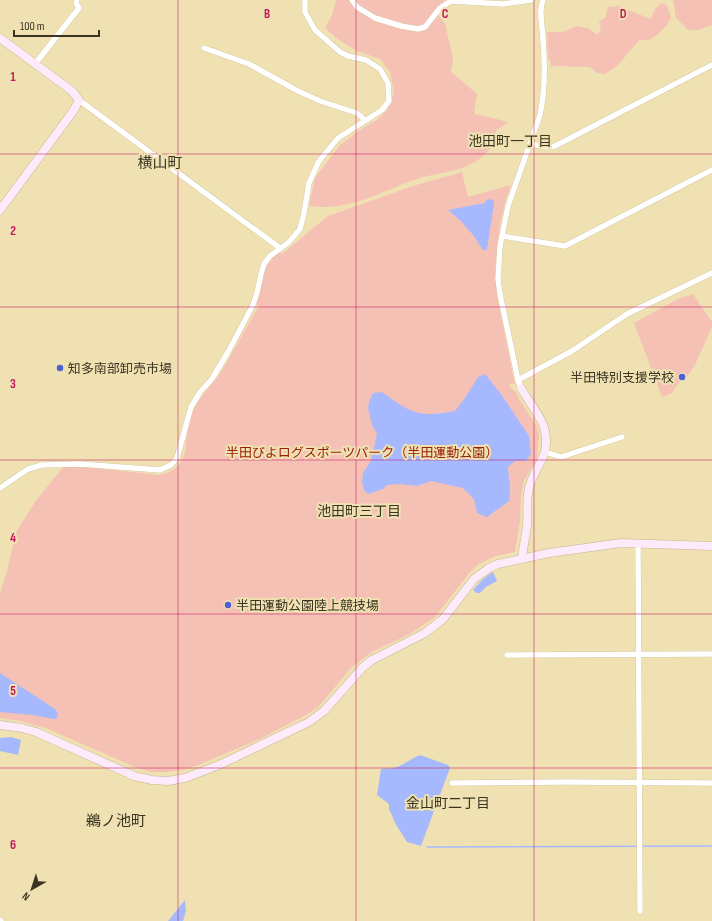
<svg xmlns="http://www.w3.org/2000/svg" width="712" height="921" viewBox="0 0 712 921" font-family="'Sofia Sans Condensed','Noto Sans JP',sans-serif">
<style>
.green{fill:#f6c1b5}
.water{fill:#a6b9ff}
.lines{fill:none;stroke-linecap:round;stroke-linejoin:round}
.stream{stroke:#a6b9ff;stroke-width:1.5}
.street-casing{stroke:#c5b689;stroke-width:6}
.secondary-casing{stroke:#c5b689;stroke-width:9}
.street{stroke:#fff;stroke-width:5.5}
.secondary{stroke:#fdeafa;stroke-width:8}
.grid{fill:none;stroke:#c2185b;stroke-width:1;stroke-opacity:0.55}
.poi-dot{fill:#4d5fd4;stroke:#f0e1b3;stroke-width:1.5}
.labels{text-anchor:middle;stroke-width:4;stroke-linejoin:round;paint-order:stroke}
.poi-label{font-size:13px;fill:#3a3522;stroke:#f0e1b3;text-anchor:start}
.park-label{font-size:13px;fill:#98200a;stroke:#f0e1b3}
.neighbourhood-label{font-size:14px;fill:#3a3522;stroke:#f0e1b3}
.quarter-label{font-size:15px;fill:#3a3522;stroke:#f0e1b3}
.grid-label{font-size:13px;text-anchor:middle;font-weight:bold;fill:#c2185b;stroke:#f0e1b3;stroke-width:4;stroke-linejoin:round;paint-order:stroke}
</style>
<rect width="100%" height="100%" fill="#f0e1b3"/>
<g class="green">
<path d="M 336,0 L 447,0 L 444,1 L 435,11 L 445,24 L 453,58 L 453,64 L 450,71 L 477,94 L 474,114 C 486,117 498,118 508,123 L 496,130 C 496,133 497,137 496,139 C 494,147 480,160 473,163 C 457,172 438,173 420,178 C 383,190 351,212 309,206 L 315,178 L 340,145 L 360,130 L 378,119 L 387,110 L 394,93 L 390,72 L 380,59 L 357,51 L 339,40 L 325,28 L 332,15 Z"/>
<path d="M 673,0 L 712,0 L 712,25 L 698,30 L 688,30 L 676,18 Z"/>
<path d="M 661,3 L 667,5 L 671,18 C 669,24 658,35 653,38 C 648,41 644,40 639,40 L 618,65 L 605,74 L 597,73 L 590,67 L 551,66 L 550,60 L 548,58 L 547,32 L 563,32 L 576,26 L 588,28 L 597,35 L 601,30 L 599,21 L 605,18 L 608,7 L 618,6 L 651,19 L 655,9 Z"/>
<path d="M 462,172 L 468,197 L 511,185 L 506,199 L 500,224 L 495,269 L 497,296 L 515,385 L 511,383 L 509,386 L 516,392 L 519,399 L 536,425 L 539,435 L 537,458 L 524,481 L 521,495 L 520,522 L 515,552 L 496,556 L 479,564 L 470,572 L 435,617 L 410,634 L 372,652 L 351,668 L 320,705 L 308,714 L 264,737 L 201,764 L 182,770 L 166,772 L 151,772 L 135,767 L 48,729 L 21,721 L 0,718 L 0,593 L 7,571 L 16,532 L 35,502 L 63,467 C 89,466 115,471 142,473 C 148,473 157,476 163,474 C 193,467 183,436 191,415 C 198,397 214,384 224,367 C 236,347 247,326 259,306 L 255,303 L 266,265 L 271,258 L 279,251 L 282,254 L 328,216 L 413,186 Z"/>
<path d="M 693,294 L 712,322 L 712,327 L 695,365 L 684,381 L 681,379 L 672,393 L 662,397 L 634,323 L 678,299 Z"/>
</g>
<g class="water">
<path d="M 491,199 L 494,201 L 494,204 L 487,249 L 485,250 L 483,250 L 473,235 L 460,220 L 448,210 L 485,203 L 486,200 Z"/>
<path d="M 485,374 L 501,394 L 529,436 L 531,454 L 526,461 L 515,461 L 508,467 L 510,488 L 509,501 L 487,517 L 477,513 L 474,499 L 463,488 L 431,481 L 417,486 L 400,484 L 387,485 L 383,489 L 368,494 L 364,490 L 362,483 L 363,473 L 371,461 L 377,434 L 372,425 L 368,408 L 370,399 L 373,393 L 382,392 C 411,413 418,418 455,411 L 465,398 L 478,377 Z"/>
<path d="M 493,572 L 497,581 L 486,587 L 480,593 L 477,593 L 473,590 L 483,579 Z"/>
<path d="M 0,673 L 55,709 L 58,713 L 57,718 L 54,719 L 32,715 L 0,712 Z"/>
<path d="M 11,737 L 21,740 L 18,755 L 0,751 L 0,738 Z"/>
<path d="M 420,755 L 448,765 L 450,768 L 421,846 L 407,842 L 395,823 L 391,813 L 389,810 L 389,804 L 377,795 L 381,769 C 386,768 393,769 397,767 C 405,764 412,758 420,755 Z"/>
<path d="M 185,900 L 186,911 L 183,921 L 168,921 Z"/>
</g>
<g class="lines">
<path class="stream" d="M 427,847 L 712,846"/>
<defs>
<g id="street">
<path d="M 352,0 L 357,7 L 375,18 L 401,26 L 418,29 L 425,27 L 440,8 L 451,1 L 503,4 L 531,0"/>
<path d="M 204,48 L 249,64 L 298,91 L 320,101 L 357,113 L 365,120"/>
<path d="M 35,64 L 79,8 L 76,3 L 77,0"/>
<path d="M 79,100 L 280,248"/>
<path d="M 530,144 L 548,147 L 555,146 L 712,65"/>
<path d="M 502,236 L 565,246 L 712,170"/>
<path d="M 518,380 L 572,351 L 627,314 L 712,273"/>
<path d="M 521,388 L 518,380 L 500,294 L 498,279 L 500,246 L 508,206 L 540,115 C 545,91 545,64 543,40 C 543,27 538,12 543,0"/>
<path d="M 545,452 L 561,457 L 622,437"/>
<path d="M 0,488 L 28,469 L 42,465 L 80,464 L 160,470 L 171,465 L 177,458 L 191,407 L 200,392 L 212,379 L 228,352 L 253,305 L 257,293 L 261,274 L 264,264 L 270,256 L 289,242 L 300,229 L 304,213 L 309,183 L 319,161 L 338,138 L 382,110 L 389,101 L 388,83 L 380,69 L 366,60 L 348,56 L 340,52 L 315,30 L 305,12 L 305,0"/>
<path d="M 638,543 L 640,911"/>
<path d="M 507,655 L 712,654"/>
<path d="M 452,783 L 567,782 L 712,783"/>
<path d="M 0,920 L 1,921"/>
</g>
<g id="secondary">
<path d="M 0,38 L 72,91 L 79,100 L 74,110 L 0,210"/>
<path d="M 521,388 C 528,401 539,413 544,427 C 552,457 535,464 529,488 C 526,500 528,513 527,525 C 526,536 523,547 522,558"/>
<path d="M 0,725 L 22,728 L 36,732 L 134,776 L 152,780 L 168,781 L 185,778 L 219,765 L 309,722 L 324,711 L 363,667 L 372,660 L 425,633 L 443,619 L 474,579 L 489,568 L 498,564 L 549,553 L 621,543 L 712,546"/>
</g>
</defs>
<use href="#street" class="street-casing"/>
<use href="#secondary" class="secondary-casing"/>
<use href="#street" class="street"/>
<use href="#secondary" class="secondary"/>
</g>
<path class="grid" d="M 178,0 L 178,921M 356,0 L 356,921M 534,0 L 534,921M 0,154 L 712,154M 0,307 L 712,307M 0,460 L 712,460M 0,614 L 712,614M 0,768 L 712,768"/>
<g class="poi-dot">
<circle cx="60" cy="368" r="4"/>
<circle cx="682" cy="377" r="4"/>
<circle cx="228" cy="605" r="4"/>
</g>
<g class="labels">
<g class="poi-label">
<text x="68" y="373">知多南部卸売市場</text>
<text x="674" y="382" text-anchor="end">半田特別支援学校</text>
<text x="236" y="610">半田運動公園陸上競技場</text>
</g>
<g class="park-label">
<text x="362" y="457">半田ぴよログスポーツパーク（半田運動公園）</text>
</g>
<g class="neighbourhood-label">
<text x="510" y="146">池田町一丁目</text>
<text x="359" y="516">池田町三丁目</text>
<text x="448" y="808">金山町二丁目</text>
</g>
<g class="quarter-label">
<text x="160" y="168">横山町</text>
<text x="116" y="826">鵜ノ池町</text>
</g>
</g>
<g class="grid-label">
<text x="267" y="18">B</text>
<text x="445" y="18">C</text>
<text x="623" y="18">D</text>
<text x="13" y="81">1</text>
<text x="13" y="235">2</text>
<text x="13" y="388">3</text>
<text x="13" y="542">4</text>
<text x="13" y="695">5</text>
<text x="13" y="849">6</text>
</g>
<g transform="translate(32 889) rotate(219)" stroke="#f0e1b3" stroke-width="3" paint-order="stroke">
<path d="M0-3L7 15L0 10L-7 15Z" fill="#3a3522"/>
<text y="-6" font-size="11" font-weight="bold" text-anchor="middle" fill="#3a3522">N</text>
</g>
<path d="M14 30v6h85v-6" fill="none" stroke="#3a3522" stroke-width="2"/>
<text x="20" y="30" font-size="12" fill="#3a3522" stroke="#f0e1b3" stroke-width="3" paint-order="stroke">100 m</text>
</svg>
